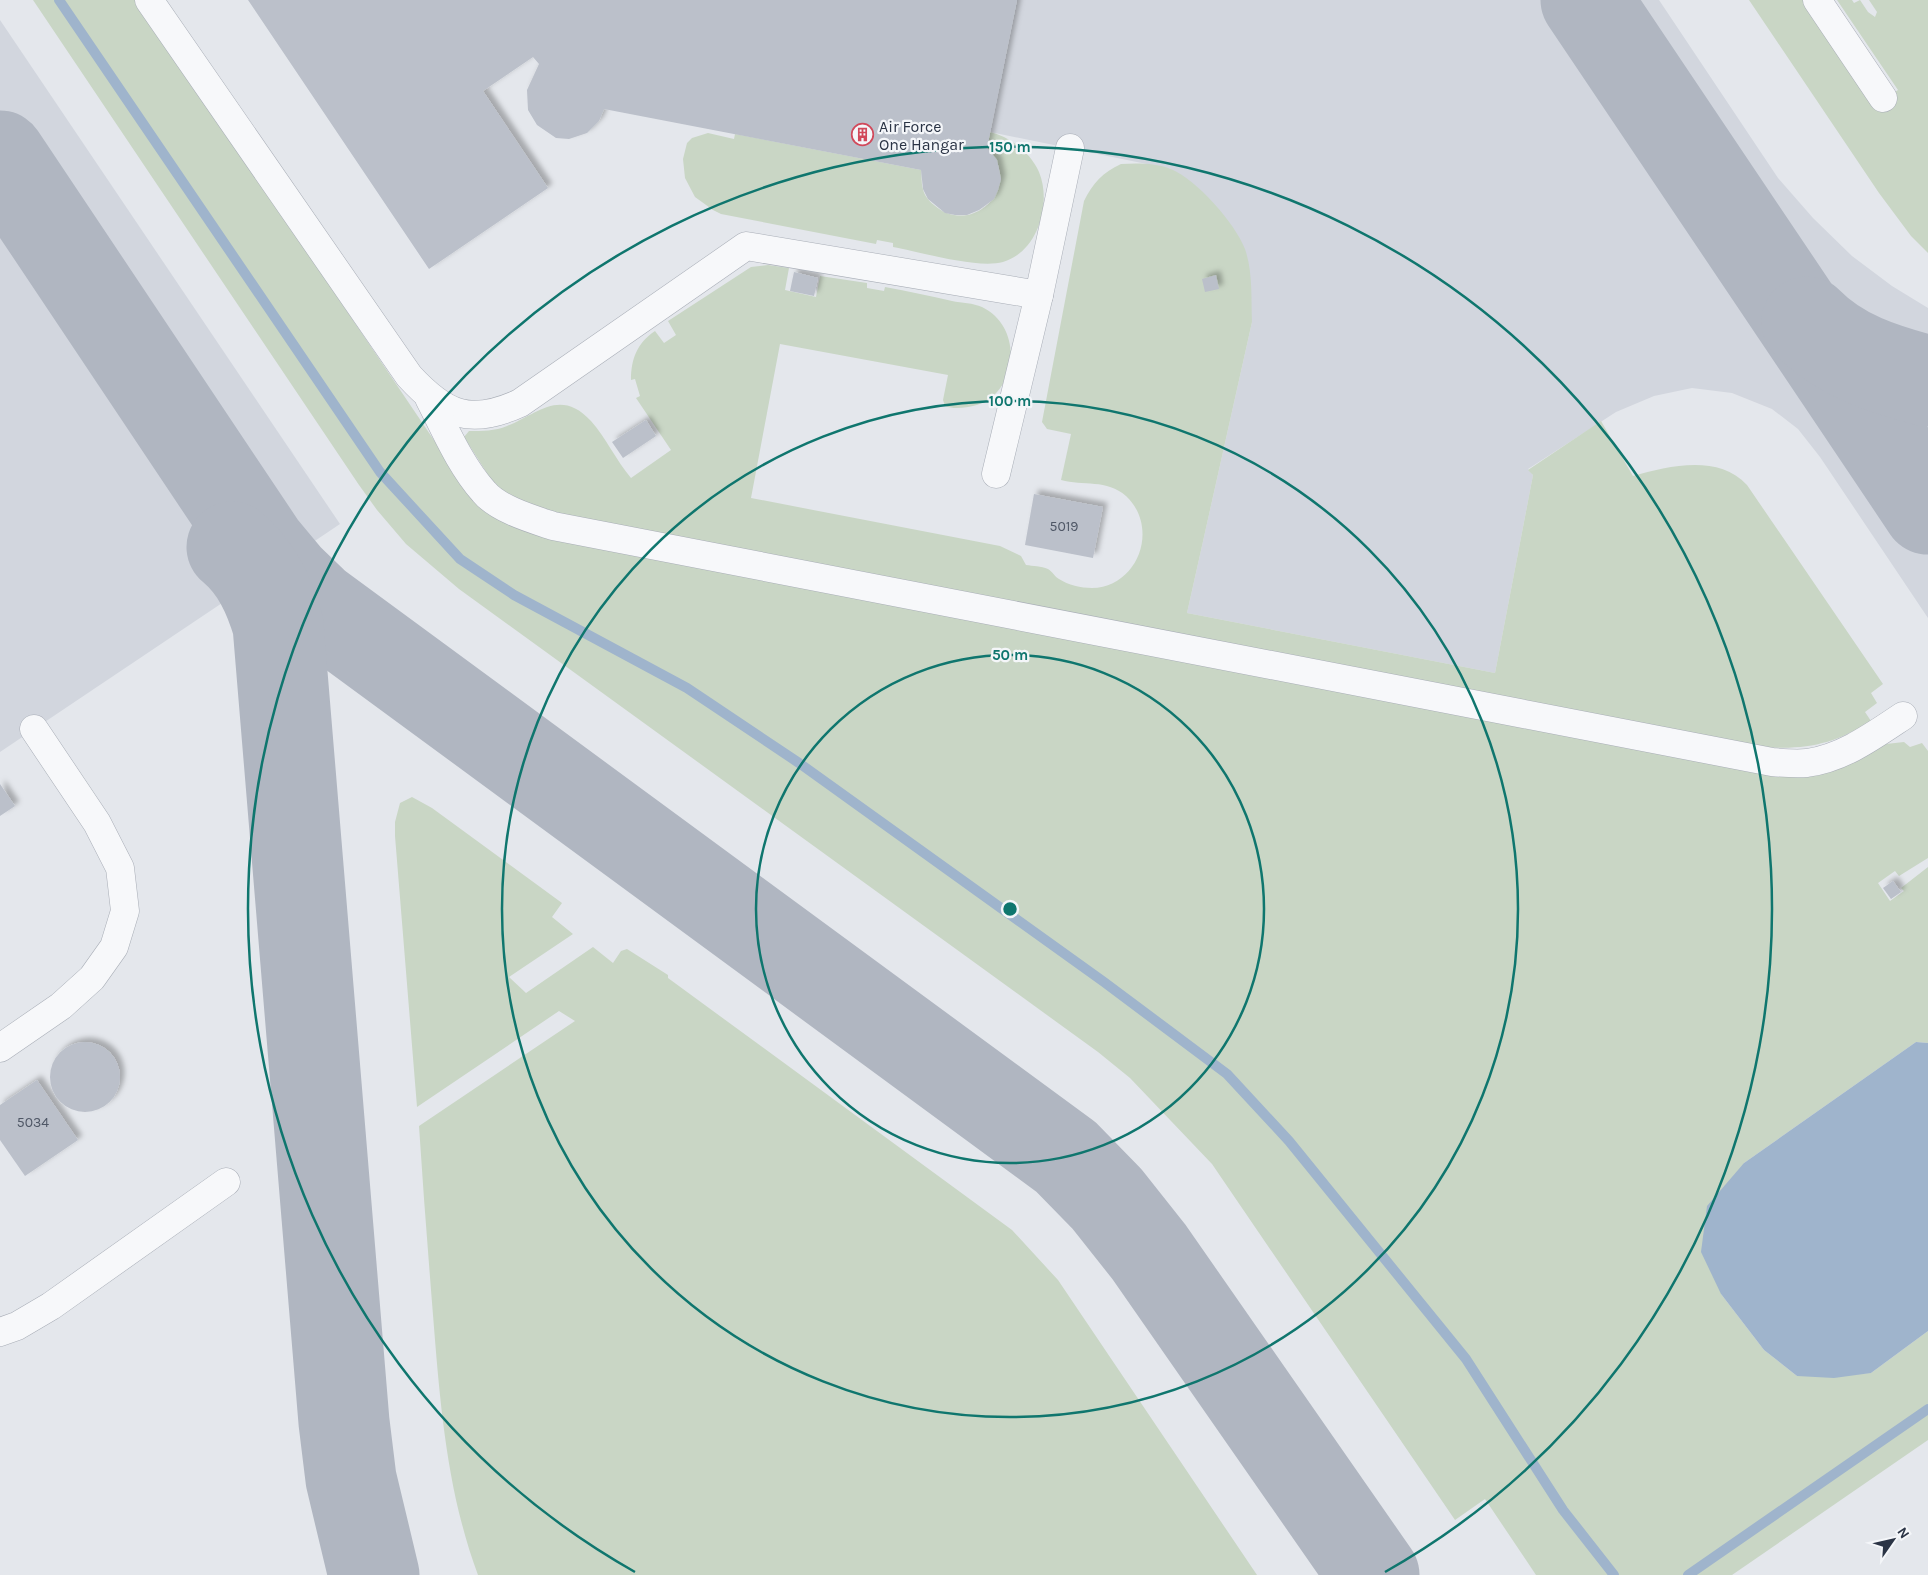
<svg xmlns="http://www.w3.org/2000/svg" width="1928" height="1575" viewBox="0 0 1928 1575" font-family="Karla,sans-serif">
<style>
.built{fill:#d2d6de}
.green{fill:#c9d6c5}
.water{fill:#9fb4cc}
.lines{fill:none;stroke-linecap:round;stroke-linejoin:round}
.stream{stroke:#9fb4cc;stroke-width:10}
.taxiway{stroke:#b0b6c1;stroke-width:91}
.building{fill:#bbc0ca;filter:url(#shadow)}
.minor-casing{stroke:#a9aeb7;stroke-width:29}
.minor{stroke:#f7f8fa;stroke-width:28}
.ring{fill:none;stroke:#0f766e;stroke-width:2.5}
.labels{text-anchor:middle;stroke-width:4.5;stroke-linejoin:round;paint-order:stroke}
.number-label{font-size:14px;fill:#4f5766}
.poi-label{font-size:16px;fill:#2b3445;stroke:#f4f6f9;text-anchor:start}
.centre{fill:#0f766e;stroke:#f4f6f9;stroke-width:2.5}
.ring-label{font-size:15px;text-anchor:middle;font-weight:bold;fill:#0f766e;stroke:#f4f6f9;stroke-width:4.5;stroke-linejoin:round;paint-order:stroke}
</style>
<defs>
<filter id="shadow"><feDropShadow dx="4.5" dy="-4.5" stdDeviation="2.5" flood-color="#0004"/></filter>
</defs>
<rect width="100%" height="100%" fill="#e4e7ec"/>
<g class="built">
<path d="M 1017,0 L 1659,0 L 1778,178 L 1813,218 L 1852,256 L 1892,286 L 1928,308 L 1928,618 L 1820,457 L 1798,429 L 1772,409 L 1732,393 L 1692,388 L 1654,396 L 1616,412 L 1528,469 L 1533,475 L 1495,673 L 1187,613 L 1252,322 L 1171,169 L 990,132 Z"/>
<path d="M 0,20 L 340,524 L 0,752 Z"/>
</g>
<g class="green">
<path d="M 33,0 L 137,0 L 473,498 L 1756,770 L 1886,744 L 1904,742 L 1910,747 L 1922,743 L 1928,751 L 1928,858 L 1899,876 L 1895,871 L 1878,883 L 1890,901 L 1904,891 L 1901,888 L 1928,867 L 1928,1043 L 1916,1042 L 1744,1163 L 1721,1294 L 1764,1350 L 1797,1376 L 1871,1373 L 1928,1331 L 1928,1440 L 1732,1575 L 1536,1575 L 1485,1499 L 1455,1520 L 1212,1164 L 1130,1078 L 1098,1052 L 459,589 L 406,544 L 377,510 L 359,485 Z"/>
<path d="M 1749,0 L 1808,0 L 1878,103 L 1898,90 L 1837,0 L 1852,0 L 1854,3 L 1860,0 L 1868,12 L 1875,17 L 1877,12 L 1869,0 L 1928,0 L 1928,253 L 1911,236 L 1879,193 Z"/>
<path d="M 990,132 C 1010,137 1030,152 1039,172 C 1052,203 1038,252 1003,262 C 977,269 921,252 893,247 L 893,243 L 877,240 L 876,244 L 721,214 L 713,210 L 695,197 L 685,178 L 683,159 L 687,143 L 692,138 L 708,133 L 734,139 L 735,134 L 921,170 C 922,176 921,183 923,189 C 924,195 929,201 934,205 C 971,238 1025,187 987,148 Z"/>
<path d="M 1121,164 C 1137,163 1156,163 1171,169 C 1197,180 1235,223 1245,249 C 1253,272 1251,298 1252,322 L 1187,613 L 1495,673 L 1533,475 L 1528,470 L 1601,421 L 1633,476 C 1669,466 1718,454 1747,485 L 1883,684 L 1871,693 L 1877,703 L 1865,712 L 1871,721 C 1835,744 1806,750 1764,747 L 577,517 L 533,507 L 497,489 L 464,437 L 469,431 C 482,431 495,431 507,426 C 536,415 560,387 591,421 C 606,438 616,460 631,478 L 671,450 L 636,398 L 640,396 L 635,379 L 631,380 C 631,359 637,343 655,331 L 664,343 L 676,335 L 668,321 L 751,267 L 768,265 L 789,268 L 785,290 L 816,297 L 820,276 L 867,283 L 867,288 L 884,291 L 885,287 C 908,291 930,296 952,301 C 962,303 973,303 982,307 C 1027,329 1017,401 968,407 C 960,408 953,409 945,406 L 943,400 L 948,375 L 780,344 L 751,498 L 1000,546 L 1021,556 L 1026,565 C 1033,566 1041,566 1048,569 C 1052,571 1055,577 1059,579 C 1068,585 1081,588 1092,588 C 1138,587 1160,528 1126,496 C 1107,479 1083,486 1061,480 L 1071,434 L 1047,429 L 1042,422 L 1084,201 C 1093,183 1103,172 1121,164 Z"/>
<path d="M 412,797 L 432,808 L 562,903 L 552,917 L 573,934 L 509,977 L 526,993 L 593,947 L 613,963 L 621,951 L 627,949 L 668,975 L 668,978 L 1012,1230 L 1058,1280 L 1257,1575 L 478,1575 C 447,1492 440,1403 433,1315 C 428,1252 423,1189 419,1126 L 575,1021 L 559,1011 L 417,1107 L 395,836 L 395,822 L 400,803 Z"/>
</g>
<path class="water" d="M 1916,1042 L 1928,1043 L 1928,1331 L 1871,1373 L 1834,1378 L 1797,1376 L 1764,1350 L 1721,1294 L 1701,1252 L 1707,1206 L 1744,1163 Z"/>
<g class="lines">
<g class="stream">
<path d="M 59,0 L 380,472 L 460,559 L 514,595 L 687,688 L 799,763 L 1104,982 L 1227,1074 L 1289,1141 L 1466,1359 L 1563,1510 L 1614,1575"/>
<path d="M 1688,1575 L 1928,1409"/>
</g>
<g class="taxiway">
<path d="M 1586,0 L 1928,509"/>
<path d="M 0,156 L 262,548 L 287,578 L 316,606 L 1066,1157 L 1107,1199 L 1149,1252 L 1374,1575"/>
<path d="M 1807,322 C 1840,356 1883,369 1928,381"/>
<path d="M 232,547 C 257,568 269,595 278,625 L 344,1422 L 351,1479 L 374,1575"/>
</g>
</g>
<g class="building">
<path d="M 248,0 L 1017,0 L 987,148 L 997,160 L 1001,179 L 998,190 L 994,199 L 979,210 L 967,215 L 955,215 L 945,213 L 928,199 L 923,189 L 921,170 L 604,109 L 599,121 L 587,133 L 569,139 L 556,138 L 537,125 L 528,110 L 527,90 L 539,64 L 533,57 L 483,91 L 548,188 L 429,269 Z"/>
<path d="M 794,272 L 818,278 L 814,296 L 790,291 Z"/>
<path d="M 1216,275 L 1219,289 L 1205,292 L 1202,279 Z"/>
<path d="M 646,420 L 656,436 L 623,458 L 612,442 Z"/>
<path d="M 1034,494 L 1103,507 L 1093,558 L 1025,545 Z"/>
<path d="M 0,784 L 15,806 L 0,816 Z"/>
<path d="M 1893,881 L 1901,892 L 1891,899 L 1883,888 Z"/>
<circle cx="85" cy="1077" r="35"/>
<path d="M 37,1080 L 78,1140 L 25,1176 L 0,1140 L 0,1105 Z"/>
</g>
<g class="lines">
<defs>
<g id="minor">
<path d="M 149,0 L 409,376 C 445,415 470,426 520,403 L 746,246 L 1039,295 L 996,474"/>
<path d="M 1817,0 L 1883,98"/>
<path d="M 1039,295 L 1070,148"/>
<path d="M 429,398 C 445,429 460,465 484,492 C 498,509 532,519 553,526 L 1772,762 C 1783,763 1796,764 1807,763 C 1843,758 1873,736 1903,716"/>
<path d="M 0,1048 L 61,1006 L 92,978 L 114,947 L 125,911 L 120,868 L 97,823 L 34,729"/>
<path d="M 0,1332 L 17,1326 L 51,1306 L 226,1182"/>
</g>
</defs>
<use href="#minor" class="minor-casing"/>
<use href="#minor" class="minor"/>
</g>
<g class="ring">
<circle cx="1010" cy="909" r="254"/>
<circle cx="1010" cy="909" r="508"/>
<path d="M635 1572A762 762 0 1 1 1385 1572"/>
</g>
<defs>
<symbol id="building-ring" viewBox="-11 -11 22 22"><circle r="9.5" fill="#f4f6f9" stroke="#d1495b" stroke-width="1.5"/><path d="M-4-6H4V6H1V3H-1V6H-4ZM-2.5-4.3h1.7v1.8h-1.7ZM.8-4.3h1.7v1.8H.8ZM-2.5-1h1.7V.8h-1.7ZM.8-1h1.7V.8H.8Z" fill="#d1495b"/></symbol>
</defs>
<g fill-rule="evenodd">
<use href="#building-ring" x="850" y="122" width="25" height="25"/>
</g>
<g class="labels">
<g class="number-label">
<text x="1064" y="531">5019</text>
<text x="33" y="1127">5034</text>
</g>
<g class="poi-label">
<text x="879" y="132">Air Force<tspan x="879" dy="18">One Hangar</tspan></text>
</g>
</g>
<circle cx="1010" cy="909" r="8" class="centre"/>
<g class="ring-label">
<text x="1010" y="152">150 m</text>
<text x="1010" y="406">100 m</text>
<text x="1010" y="660">50 m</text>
</g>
<g transform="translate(1893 1540) rotate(56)" stroke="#f4f6f9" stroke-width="4" paint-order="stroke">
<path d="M0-4L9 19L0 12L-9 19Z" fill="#2b3445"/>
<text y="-8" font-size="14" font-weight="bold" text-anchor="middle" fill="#2b3445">N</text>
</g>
</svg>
